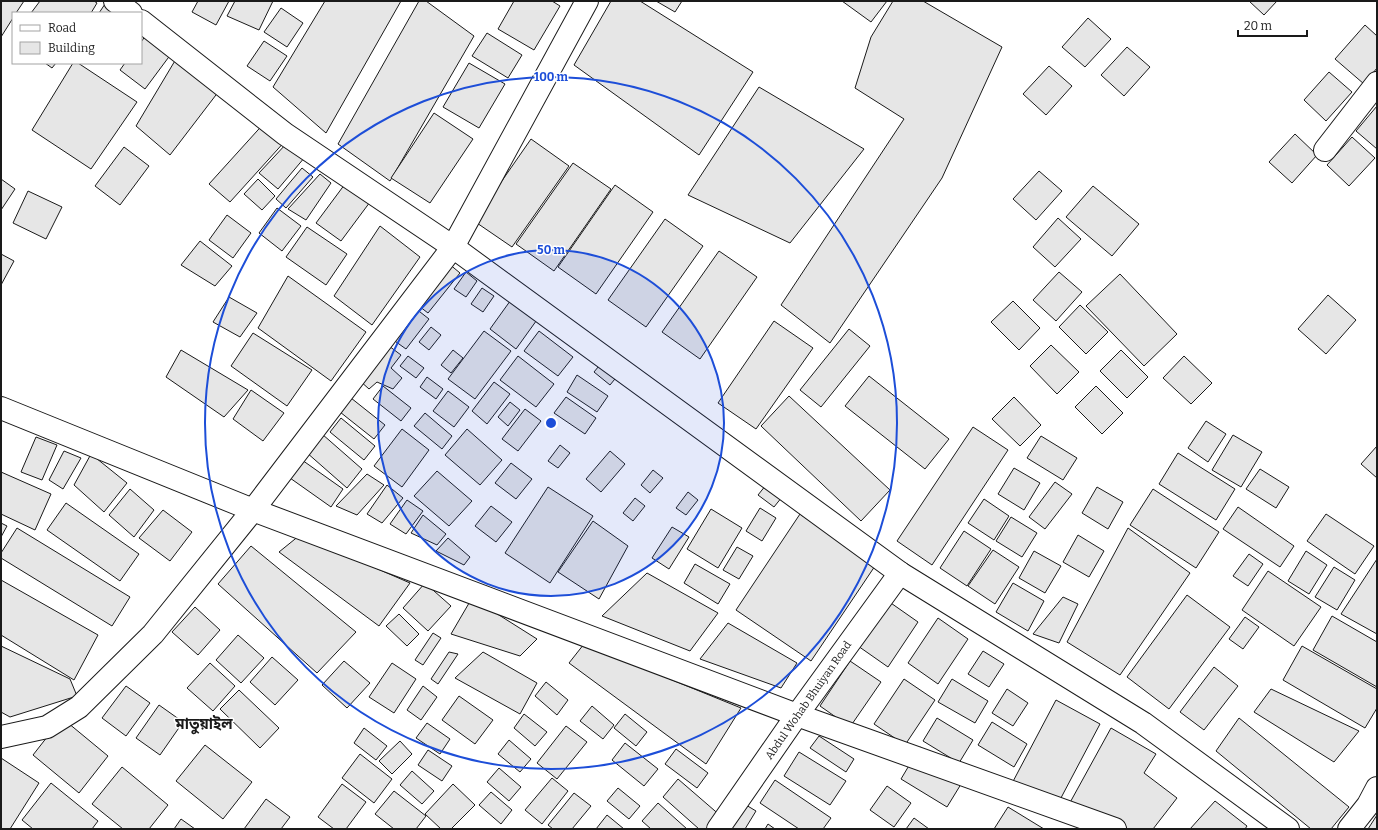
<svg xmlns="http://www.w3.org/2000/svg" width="1378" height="830" viewBox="0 0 1378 830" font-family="Bitter,'Noto Sans Bengali',serif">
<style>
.building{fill:#e6e6e6;stroke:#1a1a1a}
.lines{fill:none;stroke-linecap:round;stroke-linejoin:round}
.minor-casing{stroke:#1a1a1a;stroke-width:24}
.minor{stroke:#fff;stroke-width:22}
.ring{fill:none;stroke:#1d4ed8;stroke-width:2}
.labels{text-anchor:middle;stroke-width:3;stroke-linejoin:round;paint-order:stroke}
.street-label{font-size:11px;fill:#1a1a1a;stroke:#fff}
.district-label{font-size:15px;font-weight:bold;fill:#1a1a1a;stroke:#fff}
.centre{fill:#1d4ed8;stroke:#fff;stroke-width:2}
.ring-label{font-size:12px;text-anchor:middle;font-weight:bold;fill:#1d4ed8;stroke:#fff;stroke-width:3;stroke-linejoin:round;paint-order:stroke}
</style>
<rect width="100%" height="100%" fill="#fff"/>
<g class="building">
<path d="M 1,1 L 24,1 L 16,13 L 13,13 L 13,18 L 1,37 Z"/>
<path d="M 40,1 L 94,1 L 97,3 L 91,13 L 31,13 Z"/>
<path d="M 198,1 L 229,1 L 216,25 L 192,12 Z"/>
<path d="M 235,1 L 273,1 L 259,30 L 227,16 Z"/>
<path d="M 325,1 L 401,1 L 326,133 L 273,87 Z"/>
<path d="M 419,1 L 426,1 L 474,36 L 390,181 L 338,144 Z"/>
<path d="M 514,1 L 552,1 L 560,6 L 534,50 L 498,29 Z"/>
<path d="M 611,1 L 640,1 L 753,72 L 699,155 L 574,65 Z"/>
<path d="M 656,1 L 682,1 L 675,12 Z"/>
<path d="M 842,1 L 887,1 L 871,22 Z"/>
<path d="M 893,1 L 923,1 L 1002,47 L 942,178 L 830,343 L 781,305 L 904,119 L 855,88 L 871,37 Z"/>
<path d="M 1249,1 L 1277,1 L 1264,15 Z"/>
<path d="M 105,4 L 117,13 L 99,13 Z"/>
<path d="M 281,8 L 303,23 L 287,47 L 264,32 Z"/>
<path d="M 1088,18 L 1111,39 L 1085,67 L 1062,47 Z"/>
<path d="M 1365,25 L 1377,36 L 1377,68 L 1364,84 L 1335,59 Z"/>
<path d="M 149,31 L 174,50 L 145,89 L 120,70 L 125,63 L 141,63 L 141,42 Z"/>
<path d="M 487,33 L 522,55 L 508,78 L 472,56 Z"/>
<path d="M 264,41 L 287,56 L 270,81 L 247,66 Z"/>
<path d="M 1127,47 L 1150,67 L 1124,96 L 1101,75 Z"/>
<path d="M 179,54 L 219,91 L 170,155 L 136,126 Z"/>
<path d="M 45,63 L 56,63 L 52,68 Z"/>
<path d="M 73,63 L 78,63 L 137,102 L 91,169 L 32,130 Z"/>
<path d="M 469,63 L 505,84 L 479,128 L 443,107 Z"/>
<path d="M 1049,66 L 1072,86 L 1046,115 L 1023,94 Z"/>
<path d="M 1329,72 L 1352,92 L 1326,121 L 1304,100 Z"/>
<path d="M 759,87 L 864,149 L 790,243 L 688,195 Z"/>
<path d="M 1377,106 L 1377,149 L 1356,131 Z"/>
<path d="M 434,113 L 473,139 L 430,203 L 391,178 Z"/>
<path d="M 267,120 L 287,139 L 230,202 L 209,184 Z"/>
<path d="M 1295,134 L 1317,155 L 1292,183 L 1269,162 Z"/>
<path d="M 1352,137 L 1375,158 L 1349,186 L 1327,165 Z"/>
<path d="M 531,139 L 569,166 L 512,247 L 474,221 Z"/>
<path d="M 287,143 L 305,157 L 278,189 L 259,173 Z"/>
<path d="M 124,147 L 149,166 L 120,205 L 95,186 Z"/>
<path d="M 573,163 L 611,189 L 554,271 L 516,244 Z"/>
<path d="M 302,168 L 313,177 L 286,208 L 276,199 Z"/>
<path d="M 1039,171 L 1062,191 L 1036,220 L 1013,199 Z"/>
<path d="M 320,174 L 331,183 L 306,220 L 288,209 Z"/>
<path d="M 1,179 L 15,189 L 1,210 Z"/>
<path d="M 258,179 L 275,196 L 262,210 L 244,194 Z"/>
<path d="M 345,184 L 370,202 L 341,241 L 316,223 Z"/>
<path d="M 615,185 L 653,212 L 596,294 L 558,267 Z"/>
<path d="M 1093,186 L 1139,224 L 1112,256 L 1066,217 Z"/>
<path d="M 28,191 L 62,207 L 46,239 L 13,223 Z"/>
<path d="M 277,208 L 301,226 L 282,251 L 259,233 Z"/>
<path d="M 227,215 L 251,233 L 233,258 L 209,240 Z"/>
<path d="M 1058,218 L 1081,239 L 1055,267 L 1033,247 Z"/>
<path d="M 665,219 L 703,246 L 646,327 L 608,300 Z"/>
<path d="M 380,226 L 420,257 L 372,325 L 334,296 Z"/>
<path d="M 307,227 L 347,254 L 326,285 L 286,257 Z"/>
<path d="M 200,241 L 232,266 L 215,286 L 181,265 Z"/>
<path d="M 719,251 L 757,277 L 700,359 L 662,332 Z"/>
<path d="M 1,254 L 14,261 L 1,285 Z"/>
<path d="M 448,263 L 460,273 L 428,313 L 415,303 Z"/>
<path d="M 466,272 L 477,281 L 466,297 L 454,289 Z"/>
<path d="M 1059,272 L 1082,292 L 1056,321 L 1033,300 Z"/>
<path d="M 1120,274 L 1177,334 L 1144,366 L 1086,306 Z"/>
<path d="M 288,276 L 366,332 L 331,381 L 258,328 Z"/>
<path d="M 482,288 L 494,296 L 483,312 L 471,304 Z"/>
<path d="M 1328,295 L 1356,320 L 1326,354 L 1298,329 Z"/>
<path d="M 229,297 L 257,313 L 240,337 L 213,322 Z"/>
<path d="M 513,297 L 539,317 L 516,349 L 490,329 Z"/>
<path d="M 1013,301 L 1040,328 L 1019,350 L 991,322 Z"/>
<path d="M 1080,305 L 1108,332 L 1086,354 L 1059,327 Z"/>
<path d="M 415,308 L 429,319 L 406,349 L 392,339 Z"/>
<path d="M 774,321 L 813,348 L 756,429 L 718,403 Z"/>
<path d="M 431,327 L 441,335 L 429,350 L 419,342 Z"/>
<path d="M 849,329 L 870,346 L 821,407 L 800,390 Z"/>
<path d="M 484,331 L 511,351 L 475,399 L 448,379 Z"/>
<path d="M 539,331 L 573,357 L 558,376 L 524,351 Z"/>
<path d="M 253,333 L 312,370 L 287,406 L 231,366 Z"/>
<path d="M 1051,345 L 1079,372 L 1057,394 L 1030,366 Z"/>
<path d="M 389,346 L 401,355 L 391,368 L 402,378 L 393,389 L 377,382 L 369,389 L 359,380 Z"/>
<path d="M 181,350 L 248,390 L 224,417 L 166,377 Z"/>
<path d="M 453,350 L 463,358 L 451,373 L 441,365 Z"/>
<path d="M 1121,350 L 1148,377 L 1127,398 L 1100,371 Z"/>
<path d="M 408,356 L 424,368 L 416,378 L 400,366 Z"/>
<path d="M 518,356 L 554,384 L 536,407 L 500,380 Z"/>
<path d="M 1184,356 L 1212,383 L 1191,404 L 1163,378 Z"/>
<path d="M 603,361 L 619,374 L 610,385 L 594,372 Z"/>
<path d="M 577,375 L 608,396 L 597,412 L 567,392 Z"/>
<path d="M 869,376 L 949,439 L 925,469 L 845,406 Z"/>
<path d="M 427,377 L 443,389 L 436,399 L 420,387 Z"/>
<path d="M 494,382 L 510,394 L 487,424 L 472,411 Z"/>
<path d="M 383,386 L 411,408 L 401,421 L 373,399 Z"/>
<path d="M 1096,386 L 1123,413 L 1102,434 L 1075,407 Z"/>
<path d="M 251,390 L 284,413 L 263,441 L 233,419 Z"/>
<path d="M 448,391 L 469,407 L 454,427 L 433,411 Z"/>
<path d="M 789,396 L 890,490 L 861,521 L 761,426 Z"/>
<path d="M 566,397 L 596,418 L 585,434 L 554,413 Z"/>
<path d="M 1014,397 L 1041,425 L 1020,446 L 992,419 Z"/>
<path d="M 351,398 L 385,425 L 374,439 L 340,412 Z"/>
<path d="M 510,402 L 520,410 L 508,426 L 498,417 Z"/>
<path d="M 525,409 L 541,421 L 518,451 L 502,439 Z"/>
<path d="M 425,413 L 452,436 L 442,449 L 414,426 Z"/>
<path d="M 341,418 L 375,446 L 364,460 L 330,432 Z"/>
<path d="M 1206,421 L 1226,434 L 1208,462 L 1188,448 Z"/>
<path d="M 973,427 L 1008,450 L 932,565 L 897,541 Z"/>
<path d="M 402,429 L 429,450 L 402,487 L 374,466 Z"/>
<path d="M 467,429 L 502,460 L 480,485 L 445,455 Z"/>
<path d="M 322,434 L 362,469 L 347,488 L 306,452 Z"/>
<path d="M 1233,435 L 1262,452 L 1241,487 L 1212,470 Z"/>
<path d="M 1041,436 L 1077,458 L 1063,480 L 1027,458 Z"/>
<path d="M 36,437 L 57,445 L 42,480 L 21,472 Z"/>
<path d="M 560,445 L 570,453 L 558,468 L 548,461 Z"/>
<path d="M 1377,446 L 1377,478 L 1361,464 Z"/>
<path d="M 64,451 L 81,458 L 63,489 L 49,480 Z"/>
<path d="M 610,451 L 625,464 L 601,492 L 586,479 Z"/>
<path d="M 1178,453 L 1235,489 L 1216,520 L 1159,484 Z"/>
<path d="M 91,454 L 127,483 L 104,512 L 74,485 Z"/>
<path d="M 302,460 L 343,489 L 331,507 L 290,478 Z"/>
<path d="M 511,463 L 532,479 L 516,499 L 495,483 Z"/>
<path d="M 1014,468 L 1040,483 L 1024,510 L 998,494 Z"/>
<path d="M 1260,469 L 1289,487 L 1276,508 L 1246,489 Z"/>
<path d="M 653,470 L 663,478 L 650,493 L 641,485 Z"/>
<path d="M 437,471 L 472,501 L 449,526 L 414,496 Z"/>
<path d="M 1,472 L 51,494 L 35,530 L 1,514 Z"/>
<path d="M 367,474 L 384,485 L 357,515 L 336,506 Z"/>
<path d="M 1055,482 L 1072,494 L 1045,529 L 1029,517 Z"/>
<path d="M 387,485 L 403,498 L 382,523 L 367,514 Z"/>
<path d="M 766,485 L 782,497 L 774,507 L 758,495 Z"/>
<path d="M 548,487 L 593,516 L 550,583 L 505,553 Z"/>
<path d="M 1097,487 L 1123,502 L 1108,529 L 1082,513 Z"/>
<path d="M 130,489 L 154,510 L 134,537 L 109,515 Z"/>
<path d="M 1153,489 L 1219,532 L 1196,568 L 1130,525 Z"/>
<path d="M 688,492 L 698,500 L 686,515 L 676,508 Z"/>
<path d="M 635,498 L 645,506 L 633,521 L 623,513 Z"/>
<path d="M 984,499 L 1009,516 L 994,540 L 968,523 Z"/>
<path d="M 407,500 L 423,511 L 406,534 L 390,524 Z"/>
<path d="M 66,503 L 139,554 L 120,581 L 47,530 Z"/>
<path d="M 491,506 L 512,522 L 496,542 L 475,526 Z"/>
<path d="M 1238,507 L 1294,546 L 1280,567 L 1223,529 Z"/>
<path d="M 760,508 L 776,518 L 762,541 L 746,531 Z"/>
<path d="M 711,509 L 742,528 L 718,568 L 687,549 Z"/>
<path d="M 163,510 L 192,532 L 170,561 L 139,538 Z"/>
<path d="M 800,514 L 875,566 L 811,661 L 736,610 Z"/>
<path d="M 1326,514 L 1374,546 L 1355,574 L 1307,541 Z"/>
<path d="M 423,515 L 446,534 L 437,545 L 411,533 Z"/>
<path d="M 1011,517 L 1037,533 L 1022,557 L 996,541 Z"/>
<path d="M 593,521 L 628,546 L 599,599 L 558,572 Z"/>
<path d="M 1,523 L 7,526 L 1,537 Z"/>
<path d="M 672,527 L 689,537 L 669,569 L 652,558 Z"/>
<path d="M 17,528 L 130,597 L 112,626 L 1,558 L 1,553 Z"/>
<path d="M 1128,528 L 1190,573 L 1120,675 L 1067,642 Z"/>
<path d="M 964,531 L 991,549 L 967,586 L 940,568 Z"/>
<path d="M 300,535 L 410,583 L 379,626 L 279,552 Z"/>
<path d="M 1078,535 L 1104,551 L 1089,577 L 1063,562 Z"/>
<path d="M 448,538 L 470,557 L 464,565 L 436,551 Z"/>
<path d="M 251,546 L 356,632 L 317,673 L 218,584 Z"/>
<path d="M 737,547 L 753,556 L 739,579 L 723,570 Z"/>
<path d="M 993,550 L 1019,567 L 995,604 L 968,586 Z"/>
<path d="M 1034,551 L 1061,566 L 1045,593 L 1019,578 Z"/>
<path d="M 1306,551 L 1327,565 L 1309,594 L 1288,581 Z"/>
<path d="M 1249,554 L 1263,564 L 1248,586 L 1233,576 Z"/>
<path d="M 1377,559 L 1377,634 L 1341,614 Z"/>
<path d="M 695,564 L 730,584 L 718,604 L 684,583 Z"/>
<path d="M 1334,567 L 1355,580 L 1337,610 L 1315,597 Z"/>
<path d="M 1268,571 L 1321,607 L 1294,646 L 1242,610 Z"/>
<path d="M 647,573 L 718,613 L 690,651 L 602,616 Z"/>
<path d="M 1,580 L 98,635 L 74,680 L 1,635 Z"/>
<path d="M 425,583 L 451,606 L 428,631 L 403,608 Z"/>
<path d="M 1013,583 L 1044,601 L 1028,631 L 996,612 Z"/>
<path d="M 1187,595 L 1230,627 L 1169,709 L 1127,677 Z"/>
<path d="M 1063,597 L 1078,604 L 1059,643 L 1033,634 Z"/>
<path d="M 472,598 L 537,639 L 520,656 L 451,634 Z"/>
<path d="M 888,601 L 918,622 L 888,667 L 858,646 Z"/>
<path d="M 195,607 L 220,630 L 198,655 L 172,632 Z"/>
<path d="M 399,614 L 419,634 L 407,646 L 386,626 Z"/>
<path d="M 1332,616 L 1377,642 L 1377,687 L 1313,650 Z"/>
<path d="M 1245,617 L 1259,627 L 1243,649 L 1229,639 Z"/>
<path d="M 938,618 L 968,639 L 938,684 L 908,663 Z"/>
<path d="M 728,623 L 797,663 L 781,688 L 700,659 Z"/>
<path d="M 433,633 L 441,638 L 423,665 L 415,660 Z"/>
<path d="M 238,635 L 264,658 L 241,683 L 216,660 Z"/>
<path d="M 584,644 L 741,708 L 706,764 L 569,663 Z"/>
<path d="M 1,646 L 70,679 L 77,696 L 10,717 L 1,712 Z"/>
<path d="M 1302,646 L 1377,689 L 1377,708 L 1365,728 L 1283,680 Z"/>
<path d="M 983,651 L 1004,664 L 989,687 L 968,674 Z"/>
<path d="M 449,652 L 458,654 L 438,684 L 431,679 Z"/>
<path d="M 483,652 L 537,683 L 520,714 L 455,678 Z"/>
<path d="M 272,657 L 298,680 L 275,705 L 250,682 Z"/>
<path d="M 344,661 L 370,683 L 347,708 L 322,685 Z"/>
<path d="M 850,661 L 881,682 L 850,727 L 820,706 Z"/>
<path d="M 210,663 L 235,686 L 213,711 L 187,688 Z"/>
<path d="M 392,663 L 416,679 L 394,713 L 369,697 Z"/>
<path d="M 1214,667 L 1238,686 L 1204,730 L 1180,712 Z"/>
<path d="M 904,679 L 935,700 L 905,745 L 874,724 Z"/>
<path d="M 952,679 L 988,701 L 975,723 L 938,702 Z"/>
<path d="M 546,682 L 568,700 L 557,715 L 535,696 Z"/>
<path d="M 126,686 L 150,703 L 126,736 L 102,718 Z"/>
<path d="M 423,686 L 437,697 L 421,720 L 407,710 Z"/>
<path d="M 1007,689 L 1028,703 L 1013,726 L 992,713 Z"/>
<path d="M 1271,689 L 1359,731 L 1334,762 L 1254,712 Z"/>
<path d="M 239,690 L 279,728 L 260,748 L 220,709 Z"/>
<path d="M 459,696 L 493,720 L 475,744 L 442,720 Z"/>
<path d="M 1056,700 L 1100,724 L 1053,813 L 1009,789 Z"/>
<path d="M 159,705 L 183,722 L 160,755 L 136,738 Z"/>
<path d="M 592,706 L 614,725 L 603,739 L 580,721 Z"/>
<path d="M 524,714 L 547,732 L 535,746 L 514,728 Z"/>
<path d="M 625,714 L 647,732 L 636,746 L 614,728 Z"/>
<path d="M 62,718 L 108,756 L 79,793 L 33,755 Z"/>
<path d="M 937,718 L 973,740 L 959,763 L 923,741 Z"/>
<path d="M 1239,718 L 1349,807 L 1331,829 L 1311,829 L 1216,751 Z"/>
<path d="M 992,722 L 1027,744 L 1014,767 L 978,745 Z"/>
<path d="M 427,723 L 450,739 L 440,754 L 416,738 Z"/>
<path d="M 566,726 L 587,742 L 557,779 L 537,763 Z"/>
<path d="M 364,728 L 387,746 L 376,760 L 354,743 Z"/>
<path d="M 1111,728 L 1156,754 L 1144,773 L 1177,798 L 1153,829 L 1122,829 L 1067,808 Z"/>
<path d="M 819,736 L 854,759 L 846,772 L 810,748 Z"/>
<path d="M 509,740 L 531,759 L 520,772 L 498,754 Z"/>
<path d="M 400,741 L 412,754 L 392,774 L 379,761 Z"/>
<path d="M 625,743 L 658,769 L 644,786 L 612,760 Z"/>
<path d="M 205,745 L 252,782 L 223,819 L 176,781 Z"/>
<path d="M 920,747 L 966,776 L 947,807 L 901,779 Z"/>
<path d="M 676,749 L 708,773 L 697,788 L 665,764 Z"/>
<path d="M 428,750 L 452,766 L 442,781 L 418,765 Z"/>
<path d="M 799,752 L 846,781 L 830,805 L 784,776 Z"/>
<path d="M 360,754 L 392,779 L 374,803 L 342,778 Z"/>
<path d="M 1,758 L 39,783 L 10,829 L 1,829 Z"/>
<path d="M 122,767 L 168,805 L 149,829 L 123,829 L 92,804 Z"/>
<path d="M 499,768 L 521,787 L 509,801 L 487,782 Z"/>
<path d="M 412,771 L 434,791 L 422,804 L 400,785 Z"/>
<path d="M 552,778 L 568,791 L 542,824 L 525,810 Z"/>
<path d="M 678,779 L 722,817 L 712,829 L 699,829 L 663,797 Z"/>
<path d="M 775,780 L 831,818 L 823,829 L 799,829 L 760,803 Z"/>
<path d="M 51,783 L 98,821 L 92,829 L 33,829 L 22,820 Z"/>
<path d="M 342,784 L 366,802 L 346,829 L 334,829 L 318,817 Z"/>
<path d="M 453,784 L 475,805 L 451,829 L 441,829 L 425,814 Z"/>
<path d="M 887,786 L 911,803 L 894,827 L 870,810 Z"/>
<path d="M 618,788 L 640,806 L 629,819 L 607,801 Z"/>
<path d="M 394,791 L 426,816 L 416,829 L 394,829 L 375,814 Z"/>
<path d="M 491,792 L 512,810 L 501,824 L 479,805 Z"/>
<path d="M 574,793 L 591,806 L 572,829 L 553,829 L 548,825 Z"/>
<path d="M 266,799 L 290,817 L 281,829 L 244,829 Z"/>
<path d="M 1215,801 L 1247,826 L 1245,829 L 1190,829 Z"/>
<path d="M 741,802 L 756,811 L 745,829 L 731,829 Z"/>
<path d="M 658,803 L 687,829 L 651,829 L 642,821 Z"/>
<path d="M 1008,807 L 1044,829 L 994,829 Z"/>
<path d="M 607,815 L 624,829 L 596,829 Z"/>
<path d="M 1377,815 L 1377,829 L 1368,829 Z"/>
<path d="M 914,818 L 929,829 L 906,829 Z"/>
<path d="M 181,819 L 195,829 L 174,829 Z"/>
<path d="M 768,824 L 775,829 L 765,829 Z"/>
</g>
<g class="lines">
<defs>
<g id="minor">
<path d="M 115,1 L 131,13"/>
<path d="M 141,21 L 285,134 L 453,247 L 900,573 L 1143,723 L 1288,829"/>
<path d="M 1325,150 L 1377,83"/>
<path d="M 1,408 L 253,510 L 797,715 L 1115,829"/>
<path d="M 1,737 L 47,727 L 79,707 L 153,634 L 253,510 L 453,247 L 587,1"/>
<path d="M 718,829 L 797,715 L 900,573"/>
<path d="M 1349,829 L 1368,805 L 1377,788"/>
</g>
</defs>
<use href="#minor" class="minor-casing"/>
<use href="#minor" class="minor"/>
</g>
<circle cx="551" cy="423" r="173" fill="#1d4ed8" fill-opacity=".12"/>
<g class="ring">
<circle cx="551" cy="423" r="173"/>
<circle cx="551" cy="423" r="346"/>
</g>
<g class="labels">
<g class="street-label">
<text transform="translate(808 700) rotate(-55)" y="4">Abdul Wohab Bhuiyan Road</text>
</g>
<g class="district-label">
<text x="204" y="729">মাতুয়াইল</text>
</g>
</g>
<circle cx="551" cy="423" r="6" class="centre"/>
<g class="ring-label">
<text x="551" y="81">100 m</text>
<text x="551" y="254">50 m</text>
</g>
<rect width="1378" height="830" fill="none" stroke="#1a1a1a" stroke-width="4"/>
<rect x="12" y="12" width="130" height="52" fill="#ffffff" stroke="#a3a3a3"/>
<rect x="20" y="25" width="20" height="6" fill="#ffffff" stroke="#a3a3a3"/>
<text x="48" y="32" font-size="12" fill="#1a1a1a">Road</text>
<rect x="20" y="42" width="20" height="12" fill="#e6e6e6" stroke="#a3a3a3"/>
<text x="48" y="52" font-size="12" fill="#1a1a1a">Building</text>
<path d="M1238 30v6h69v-6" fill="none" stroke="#1a1a1a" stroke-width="2"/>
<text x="1244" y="30" font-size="12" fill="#1a1a1a" stroke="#ffffff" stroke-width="3" paint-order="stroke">20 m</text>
</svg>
